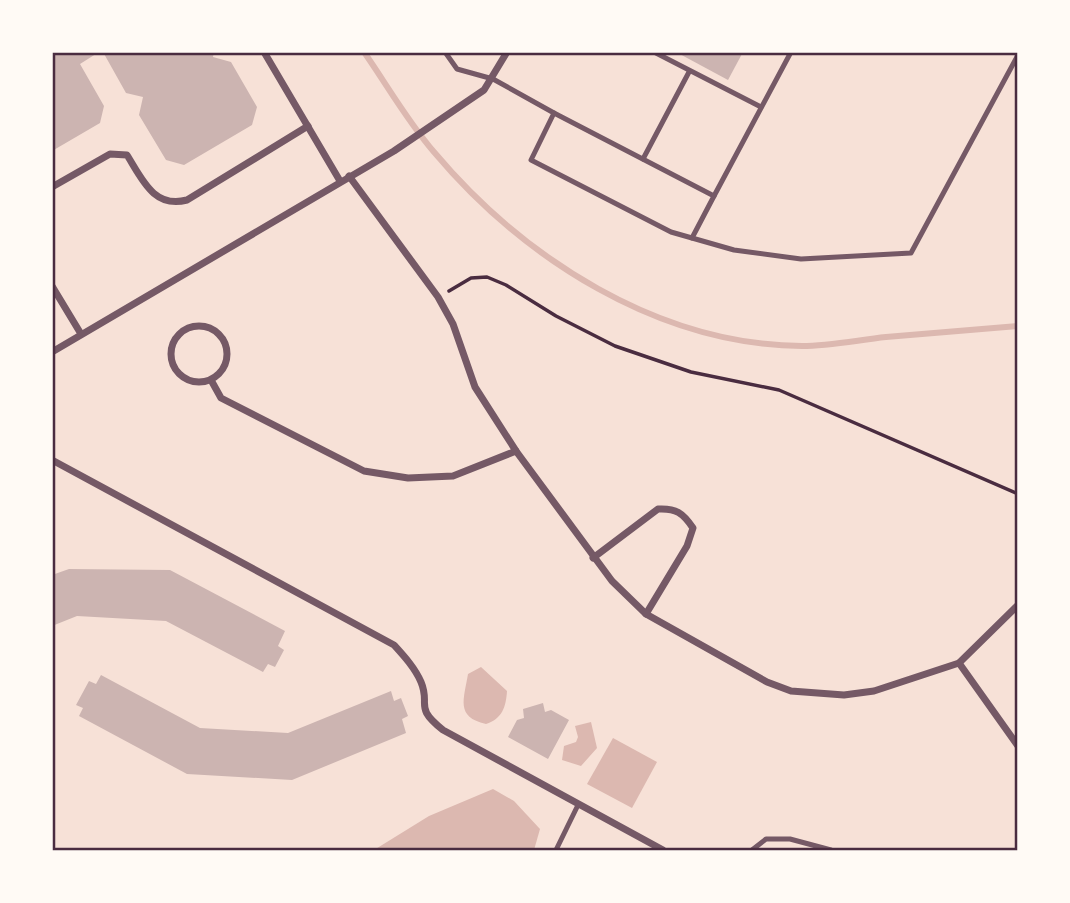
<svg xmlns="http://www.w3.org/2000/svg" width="1070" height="903" viewBox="0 0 1070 903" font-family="Quicksand,sans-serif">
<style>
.water{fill:#dcb8b0}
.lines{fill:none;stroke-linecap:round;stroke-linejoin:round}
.stream{stroke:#dcb8b0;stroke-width:6}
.building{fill:#ccb4b1}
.path{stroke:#4a2c40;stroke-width:3.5}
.service{stroke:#755966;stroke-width:5}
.minor{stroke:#755966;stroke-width:7}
.neatline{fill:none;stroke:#4a2c40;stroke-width:2.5}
</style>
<rect width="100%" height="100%" fill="#f7e1d7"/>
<g class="water">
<path d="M 481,667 L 507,691 C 506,707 502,719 486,724 C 455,717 464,699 468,674 Z"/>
<path d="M 591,722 L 597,748 L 581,766 L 562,760 L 564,746 L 576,742 L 578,737 L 575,726 Z"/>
<path d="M 613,738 L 657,762 L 632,808 L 587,784 Z"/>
<path d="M 493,789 L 514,801 L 540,829 L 534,850 L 374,850 L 429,816 Z"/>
</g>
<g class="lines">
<path class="stream" d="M 364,52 C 387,85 408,122 434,152 C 524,259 659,345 802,346 C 829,346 858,340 886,337 C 930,333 974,330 1018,326"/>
</g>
<g class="building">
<path d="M 52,52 L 99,52 L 80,64 L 104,106 L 100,123 L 52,151 Z"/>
<path d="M 103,52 L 214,52 L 213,57 L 231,62 L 257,107 L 252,125 L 184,165 L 166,160 L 139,115 L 143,97 L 126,93 Z"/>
<path d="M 676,52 L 743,52 L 728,80 Z"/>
<path d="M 69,569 L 170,570 L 285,631 L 278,646 L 284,650 L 275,667 L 268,664 L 263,672 L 166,621 L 77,616 L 52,626 L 52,575 Z"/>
<path d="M 101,675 L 200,728 L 288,733 L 391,691 L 394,701 L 401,698 L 408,716 L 402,719 L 406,733 L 292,780 L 187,774 L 79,716 L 83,708 L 76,705 L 89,681 L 96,684 Z"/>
<path d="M 543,703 L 545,712 L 551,710 L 569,720 L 548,759 L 508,737 L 517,720 L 524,718 L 523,709 Z"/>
</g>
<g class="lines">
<path class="path" d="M 449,291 L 471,278 L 487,277 L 506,285 L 556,316 L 615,346 L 691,372 L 779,390 L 1018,494"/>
<g class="service">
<path d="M 445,52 L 457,69 L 493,79 L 554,113 L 531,160 L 671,232 L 734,250 L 801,259 L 911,253 L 1018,55"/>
<path d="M 654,52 L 761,107"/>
<path d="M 554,113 L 714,196 L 692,238"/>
<path d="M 643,159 L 689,72"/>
<path d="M 714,196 L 791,52"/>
<path d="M 556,850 L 578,805"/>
<path d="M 752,850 L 766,839 L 790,839 L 831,850"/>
</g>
<g class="minor">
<path d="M 264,52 L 340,181"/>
<path d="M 349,176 L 438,297 L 453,324 L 475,387 L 516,451 L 612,581 L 646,614 L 767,682 L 791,691 L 844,695 L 874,691 L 959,663 L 1018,605"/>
<path d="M 52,187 L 110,154 L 127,155 C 142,179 154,209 187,200 L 308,126"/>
<path d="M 52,286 L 81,334"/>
<circle cx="199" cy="354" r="28"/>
<path d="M 52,352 L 394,151 L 484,90 L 507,52"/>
<path d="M 211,380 L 221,398 L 364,471 L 408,478 L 453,476 L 516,451"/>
<path d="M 52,460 L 394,645 C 404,656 415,668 421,682 C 431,706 413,706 443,730 L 663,850"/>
<path d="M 593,558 L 658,509 C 676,508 683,513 693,528 L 687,546 L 646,614"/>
<path d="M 959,663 L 1018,746"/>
</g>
</g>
<rect width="1070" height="903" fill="none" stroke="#fffaf5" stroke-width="108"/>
<rect x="54" y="54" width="962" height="795" class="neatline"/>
</svg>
